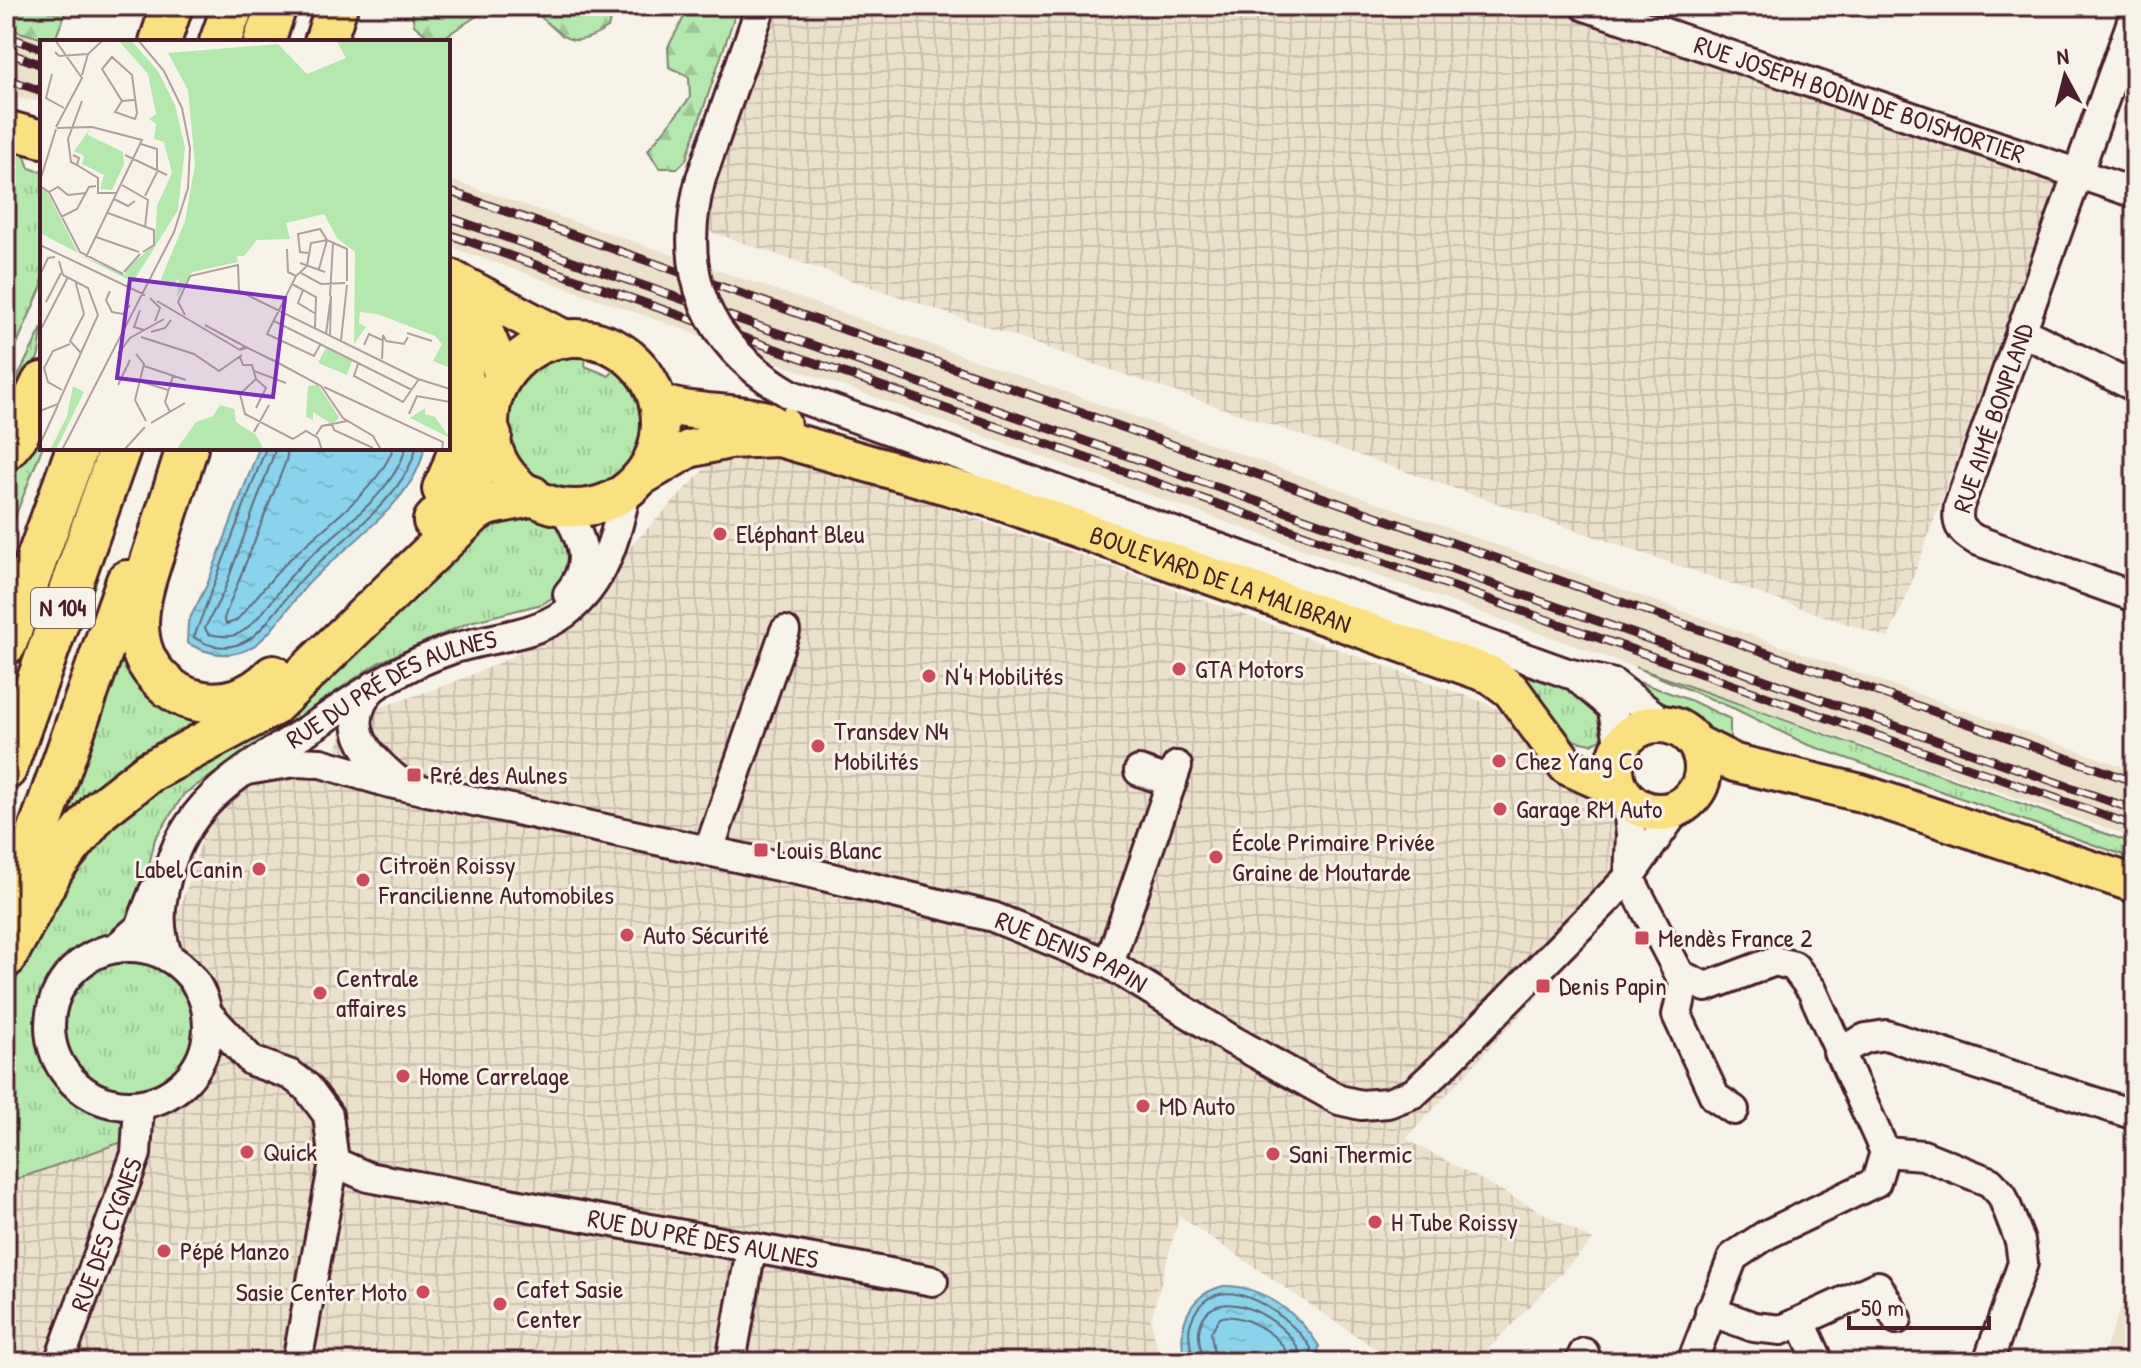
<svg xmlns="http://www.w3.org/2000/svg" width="2141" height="1368" font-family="'Patrick Hand',sans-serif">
  <defs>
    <pattern id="industrial-grid" width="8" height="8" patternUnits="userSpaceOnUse" patternTransform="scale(2)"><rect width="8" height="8" fill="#ebe0ca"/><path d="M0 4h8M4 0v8" fill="none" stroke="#cbc0ae"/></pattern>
    <pattern id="grass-tufts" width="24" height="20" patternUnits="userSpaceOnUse" patternTransform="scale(2)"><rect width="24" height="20" fill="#b3e9ac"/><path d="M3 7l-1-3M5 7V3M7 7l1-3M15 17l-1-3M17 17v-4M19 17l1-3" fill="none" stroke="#9bc794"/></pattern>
    <pattern id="forest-firs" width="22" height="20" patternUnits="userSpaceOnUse" patternTransform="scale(2)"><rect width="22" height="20" fill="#b3e9ac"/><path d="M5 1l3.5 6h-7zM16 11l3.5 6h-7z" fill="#9bc794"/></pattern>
    <pattern id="water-ripples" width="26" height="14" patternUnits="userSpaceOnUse" patternTransform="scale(2)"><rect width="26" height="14" fill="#8ad4eb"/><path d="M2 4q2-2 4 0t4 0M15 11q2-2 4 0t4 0" fill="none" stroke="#79b6ca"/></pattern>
  </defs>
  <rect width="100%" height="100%" fill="#f7f3e8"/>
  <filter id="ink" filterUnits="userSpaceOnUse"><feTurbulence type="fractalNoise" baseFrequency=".0125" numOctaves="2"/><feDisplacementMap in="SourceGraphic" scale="16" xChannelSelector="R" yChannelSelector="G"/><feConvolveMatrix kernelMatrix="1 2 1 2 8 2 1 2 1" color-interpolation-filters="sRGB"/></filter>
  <g filter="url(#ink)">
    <g fill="#ebe0ca">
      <polygon points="6,28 46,42 42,42 42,102 6,97"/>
      <polygon points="448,179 791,295 2135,771 2135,838 1635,667 448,246"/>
      <polygon points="2126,1293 2135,1296 2135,1362 2101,1362"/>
    </g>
    <g fill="url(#industrial-grid)">
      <polygon points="772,6 1634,6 2067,156 1903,605 1888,638 700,228 710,182"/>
      <polygon points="771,448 1069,551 1489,704 1514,720 1557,772 1611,815 1618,861 1611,916 1406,1139 1593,1240 1476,1362 1395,1362 1179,1216 1151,1319 1160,1362 6,1362 6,1183 119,1143 137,1148 150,1102 175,1091 187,1080 204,1052 208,1026 204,1002 188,973 177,917 211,812 240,786 284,773 331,780 343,720 452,683 510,658 569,620 613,565 715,458"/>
    </g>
    <g fill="url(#grass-tufts)" stroke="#7e846c" stroke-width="2">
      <polygon points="6,148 24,154 29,168 42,172 42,286 6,369"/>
      <polygon points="42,328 39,355 6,425 6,400"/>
      <path d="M586,356l-1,10 24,10 6,-7c99,86 -75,187 -106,72 -6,-24 2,-50 20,-67 16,-14 36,-19 57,-18z"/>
      <polygon points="42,411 42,448 6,540 6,468"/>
      <polygon points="524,509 558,524 576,560 555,596 542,604 470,622 378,663 184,794 155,839 137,917 121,933 86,945 71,955 53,975 41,1004 39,1036 57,1085 86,1108 119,1119 126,1126 128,1145 119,1143 6,1183 6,1008 18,976 92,842 464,530"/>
      <polygon points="123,644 214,717 60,828"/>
      <path d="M1483,655c41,14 125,26 121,82l-12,7 -17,-3z"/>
      <polygon points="1635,667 2135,844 2135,859 1806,744 1735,709"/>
      <polygon points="1622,676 1692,701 1730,719 1730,755 1690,720 1658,708"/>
      <circle cx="130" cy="1027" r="69"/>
    </g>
    <g fill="url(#forest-firs)" stroke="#7e846c" stroke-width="2">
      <polygon points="6,6 68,6 54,42 6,28"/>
      <polygon points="411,6 492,6 446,36 427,36 414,25"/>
      <path d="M526,6h87l-5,22c-46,29 -46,0 -82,-22z"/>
      <polygon points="690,6 738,6 686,160 678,168 659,168 648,150 690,98 689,77 669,67 668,47"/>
    </g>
    <g fill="url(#water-ripples)" stroke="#708c9e" stroke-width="2">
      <path d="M259,448h165c-7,52 -80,98 -115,135 -16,17 -38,53 -57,64 -22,13 -44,7 -65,-4l1,-21 19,-37z"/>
      <path d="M1223,1286c39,-1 76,28 96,60l-2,16h-132c-8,-34 1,-66 38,-76z"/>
    </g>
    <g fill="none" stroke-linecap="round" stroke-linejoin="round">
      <g stroke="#646778" stroke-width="2">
        <path d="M266,448l-72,189c15,11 35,13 52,4 19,-10 42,-48 58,-64 35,-37 100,-78 112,-129"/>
        <path d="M276,448l-52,143 -19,37 3,6c12,2 24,5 35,-3 21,-15 36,-42 53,-61 35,-37 95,-71 110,-122"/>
        <path d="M288,448l-2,13 -62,157 2,6 10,-3c18,-20 34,-42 53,-61 31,-31 90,-70 104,-112"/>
        <path d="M1193,1362c-1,-11 -6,-26 -3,-37 21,-67 99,-12 121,23v14"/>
        <path d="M1203,1362c-1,-10 -5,-21 -4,-31 9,-60 104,-5 102,31"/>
        <path d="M1215,1362l-4,-30 9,-14c21,-8 70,21 69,44"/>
      </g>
      <defs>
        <g id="minor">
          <path id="s1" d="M1585,6l550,187"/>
          <path d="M2135,13l-176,493c-3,18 1,25 17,34l159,57"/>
          <polyline points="701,178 761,6"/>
          <polyline points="2021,331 2135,387"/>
          <polyline points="792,395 1567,673 1614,684 1666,725"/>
          <path d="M564,508c18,30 30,56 4,86"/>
          <polyline points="1581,681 1612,707 1620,746"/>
          <path d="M374,686c-35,37 -9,68 23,94"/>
          <path id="s2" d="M247,770l48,-8 26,1 69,20 421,90 182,44 116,47 123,76 107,60 22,5 27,-2 26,-10 29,-27 186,-189 48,-68"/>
          <polyline points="1139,771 1172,782"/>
          <polyline points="1627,799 1631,835 1629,877 1680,975 1706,987 1775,961 1794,966 1812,990 1885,1152 1876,1182 1766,1235 1733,1257 1692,1362"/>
          <polyline points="709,850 785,631"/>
          <circle cx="129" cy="1026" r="79"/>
          <polyline points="116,948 140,927 154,891"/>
          <path id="s3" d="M168,957c-10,-27 -9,-49 -2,-77 19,-84 85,-113 151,-156 42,-28 84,-58 132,-74 37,-13 84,-13 116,-37 40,-31 50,-74 61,-121"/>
          <polyline points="1109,964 1177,766"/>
          <polyline points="1685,979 1677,1015 1715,1097 1734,1110"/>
          <polyline points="207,1013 252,1061 291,1075 307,1087 328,1115 334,1162 297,1362"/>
          <polyline points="1838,1052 1866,1038 1886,1035 2135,1115"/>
          <polyline points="1885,1152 1923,1155 1990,1182 2002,1195 2020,1241 2023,1263 1988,1362"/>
          <path id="s4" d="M334,1162l34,15 565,104"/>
          <polyline points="1710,1311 1754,1327 1781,1330 1878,1286 1897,1319"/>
          <polyline points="1801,1322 1819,1362"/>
          <path id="s5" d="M59,1362l77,-208 3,-49"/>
          <polyline points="731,1362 751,1249"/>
          <polyline points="1580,1362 1584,1353"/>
        </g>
        <g id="major">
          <polyline points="6,129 42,139"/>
          <polyline points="448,277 565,339"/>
          <polyline points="448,298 483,328 504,376"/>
          <circle cx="575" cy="423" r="85"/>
          <path d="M658,402c39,15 84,7 124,23"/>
          <path id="s6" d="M643,476l46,-27 40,-9 50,-2 217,62 495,175 20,15 56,76 53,24"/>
          <circle cx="1659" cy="768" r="44"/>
          <polyline points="1697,744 1735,763 1861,793 2135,884"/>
        </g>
        <g id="highway">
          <polyline points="160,42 172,6"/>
          <polyline points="220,42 233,6"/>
          <polyline points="264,42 276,6"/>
          <polyline points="325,42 337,6"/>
          <path d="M187,448c-9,30 -19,59 -28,89 -15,47 -40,104 3,144 9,9 20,16 32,19 29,8 58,-2 79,-24"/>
          <polyline points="6,449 17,436 42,383"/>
          <path d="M443,489c24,-45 30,-113 5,-159"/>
          <polyline points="434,521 470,481 491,436"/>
          <polyline points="6,644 77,448"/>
          <polyline points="6,769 120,448"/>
          <polyline points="15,898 127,581"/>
          <polyline points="6,957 54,867 100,810 149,772 272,706 474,512 486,505 531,496"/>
        </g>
      </defs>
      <use href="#minor" stroke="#4a1f2b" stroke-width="34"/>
      <use href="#major" stroke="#4a1f2b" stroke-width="42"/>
      <use href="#highway" stroke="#4a1f2b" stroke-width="46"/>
      <use href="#minor" stroke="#f7f3e8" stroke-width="28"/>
      <use href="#major" stroke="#fbe080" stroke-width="36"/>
      <use href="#highway" stroke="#fbe080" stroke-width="40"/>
      <defs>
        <g id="rail">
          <polyline points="6,36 42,49"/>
          <polyline points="6,52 42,65"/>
          <polyline points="6,79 42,91"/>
          <polyline points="448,191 2135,782"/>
          <polyline points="448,217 2135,810"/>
          <polyline points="448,234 2135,826"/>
        </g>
      </defs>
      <use href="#rail" stroke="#4a1f2b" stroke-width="9"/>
      <use href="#rail" stroke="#f7f3e8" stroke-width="6" stroke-dasharray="18" stroke-linecap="butt"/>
      <defs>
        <path id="minor-bridge" d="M701,178c-26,96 5,168 91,217"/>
      </defs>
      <use href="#minor-bridge" stroke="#4a1f2b" stroke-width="34" stroke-linecap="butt"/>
      <use href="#minor-bridge" stroke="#f7f3e8" stroke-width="28"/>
    </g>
  </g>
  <g fill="#d1495b" stroke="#f7f3e8" stroke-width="3">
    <circle cx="720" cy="534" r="8"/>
    <circle cx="1179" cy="669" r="8"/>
    <circle cx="929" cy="676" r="8"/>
    <circle cx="818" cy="746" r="8"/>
    <circle cx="1499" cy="761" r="8"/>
    <rect x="406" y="767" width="16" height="16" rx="4"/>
    <circle cx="1500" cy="809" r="8"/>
    <rect x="753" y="842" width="16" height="16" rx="4"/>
    <circle cx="1216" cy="857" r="8"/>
    <circle cx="259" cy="869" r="8"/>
    <circle cx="363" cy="880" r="8"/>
    <circle cx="627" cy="935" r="8"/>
    <rect x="1634" y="930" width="16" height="16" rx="4"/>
    <rect x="1535" y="978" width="16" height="16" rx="4"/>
    <circle cx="320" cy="993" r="8"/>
    <circle cx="403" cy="1076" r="8"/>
    <circle cx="1143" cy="1106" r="8"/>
    <circle cx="247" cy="1152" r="8"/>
    <circle cx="1273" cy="1154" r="8"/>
    <circle cx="1375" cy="1222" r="8"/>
    <circle cx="164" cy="1251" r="8"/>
    <circle cx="423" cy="1292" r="8"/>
    <circle cx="500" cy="1304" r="8"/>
  </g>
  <g text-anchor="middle" stroke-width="6" stroke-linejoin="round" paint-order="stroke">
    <rect fill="#f7f3e8" stroke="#7e5f64" stroke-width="2" x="31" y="588" width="64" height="40" rx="6"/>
    <g font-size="24" font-weight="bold" fill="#4a1f2b">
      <text x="63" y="616">N 104</text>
    </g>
    <g font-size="26" fill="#4a1f2b" stroke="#f7f3e8">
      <text dy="9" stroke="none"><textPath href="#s1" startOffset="290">RUE JOSEPH BODIN DE BOISMORTIER</textPath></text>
      <text transform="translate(1993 418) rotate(-71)" y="9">RUE AIMÉ BONPLAND</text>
      <text dy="9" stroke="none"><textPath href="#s6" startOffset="608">BOULEVARD DE LA MALIBRAN</textPath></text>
      <text dy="9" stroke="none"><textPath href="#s3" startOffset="386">RUE DU PRÉ DES AULNES</textPath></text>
      <text dy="9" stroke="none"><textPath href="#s2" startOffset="850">RUE DENIS PAPIN</textPath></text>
      <text dy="9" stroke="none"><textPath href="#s5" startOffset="136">RUE DES CYGNES</textPath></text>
      <text dy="9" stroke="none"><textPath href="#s4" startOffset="378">RUE DU PRÉ DES AULNES</textPath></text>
    </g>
    <g font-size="26" fill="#4a1f2b" stroke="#f7f3e8" text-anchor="start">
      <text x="736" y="543">Eléphant Bleu</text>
      <text x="1195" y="678">GTA Motors</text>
      <text x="945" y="685">N'4 Mobilités</text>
      <text x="834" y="740">Transdev N4<tspan x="834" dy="30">Mobilités</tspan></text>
      <text x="1515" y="770">Chez Yang Co</text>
      <text x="430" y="784">Pré des Aulnes</text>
      <text x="1516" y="818">Garage RM Auto</text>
      <text x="1232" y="851">École Primaire Privée<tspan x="1232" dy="30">Graine de Moutarde</tspan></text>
      <text x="777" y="859">Louis Blanc</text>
      <text x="379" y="874">Citroën Roissy<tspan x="379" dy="30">Francilienne Automobiles</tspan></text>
      <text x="243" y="878" text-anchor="end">Label Canin</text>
      <text x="643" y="944">Auto Sécurité</text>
      <text x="1658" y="947">Mendès France 2</text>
      <text x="336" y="987">Centrale<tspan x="336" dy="30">affaires</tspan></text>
      <text x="1559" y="995">Denis Papin</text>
      <text x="419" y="1085">Home Carrelage</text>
      <text x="1159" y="1115">MD Auto</text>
      <text x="263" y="1161">Quick</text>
      <text x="1289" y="1163">Sani Thermic</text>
      <text x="1391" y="1231">H Tube Roissy</text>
      <text x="180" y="1260">Pépé Manzo</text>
      <text x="516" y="1298">Cafet Sasie<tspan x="516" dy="30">Center</tspan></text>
      <text x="407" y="1301" text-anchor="end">Sasie Center Moto</text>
    </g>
  </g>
  <g transform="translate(40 40)">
    <rect width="410" height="410" fill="#f7f3e8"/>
    <path d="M49,90l-1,5 35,17 1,12 -12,26 -12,-1 4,-14 -22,-11 2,-8 -10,-5zM286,308l26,13 -5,14 -27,-11 -4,-7 3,4zM278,345l21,32 -3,4 -6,2 -17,-11v8l-7,-3 2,-31zM33,346l11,6 -28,58h-6l17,-34z" fill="#b3e9ac"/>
    <path d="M78,0h13l27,31 17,34 10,42 -7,63 -45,72 -56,-28 49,21 -1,-5 30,-26 2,-38 15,-33 -8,-31 -10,-3 2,-15 -7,-5 7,-5 -8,-40zM296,0h114l-2,327 -15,-6 9,-17 -7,-8 -58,-22 -17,-2 -1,11 7,4 -12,17 1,-92 -18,-14 -13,-24 -38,9 4,16 -33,1 -13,16h-7l1,6 -46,10 -15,25 2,-19 -7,9 -13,-3 26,-63 10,-56 -7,-75 -20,-37 110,-9 29,30 39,-16zM47,96l19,9 -7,-1 -2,7 8,3 3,-8 13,8 -3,8 -8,-1 -27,-14 16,15 15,1v8l9,-15 -8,27 -6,-2 3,7 -8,-4 4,-8 -24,-12 1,-8 -10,-5zM0,147l6,3 32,63 -38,-20zM180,365l14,4 2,13 20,13 8,15h-88l20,-28 17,-6zM385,368v6l10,3 15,21 -40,-20z" fill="#b3e9ac"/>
    <path fill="none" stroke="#b29e9c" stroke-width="2" d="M15,0l27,38 -26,49M15,12l4,4 29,-2M12,34l-6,24 18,10M42,35l6,-21 14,-13M82,61l-7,11 20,7 2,-6 -5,-38 -20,-18 -10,12 20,32 12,-1M17,88l35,-1 50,13 -56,117M101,104l16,5v21M33,115l6,3 -2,7 -6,-3 -3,-23 14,-38M85,115l42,20M37,125l21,13v15h19M0,141l16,-52M82,145l26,15 -3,27M0,146l9,6 31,60 43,22M9,152l9,-5 10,8 18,-2M105,156l13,-26M74,159l14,7 7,-5M68,173l46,17v15l-11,7M21,177l16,-8 12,-22 7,-1M56,197l43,15M0,205l105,50M247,209l1,23 8,4M268,213l-8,-1 -2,-18 22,-5 7,11M260,223l25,9M279,229l8,-29M84,232l16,-18M261,233l20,11 24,-1M0,235l8,-17 7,-1M35,240l9,34M252,244l24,13 -1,31M263,250l-5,13 18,11M70,251l-4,9 6,12 11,2 7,-9M290,256l3,-53M110,258l10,10 -5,13M117,261l83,49M6,262l15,-29M100,270l-6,17 10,3M145,275l-7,-13 12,-26 48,-11 1,26 179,88 32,10M234,281l138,69M165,285l39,21M0,291l28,-54M111,292l14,-4 6,-8M367,293l25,8M286,294l5,-38 -1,39M101,297l53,17 25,17 23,-16M301,300l6,-55M346,301l18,3 4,-7M280,305l-6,11 -47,-22 29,-58 11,-10 4,-23 16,-3 20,9v32M324,305l5,-11 13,6M206,308l-6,2 4,-4 30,15M41,313l-11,-12 14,-27M78,314l12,-16 34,-19M96,314l8,10 -9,36 11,21M200,317l3,8h9l4,14 -16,15 5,20 48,25M231,319l50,27 22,32 30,18 8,14M342,319l1,-24 3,6M318,324l-4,12 49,26 16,-23M104,326l42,14M214,331l32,12M99,341l29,9M78,345l12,-25M284,347l119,55 -1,8M22,350l-14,-8 -4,-14 9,-17 17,-7M216,368l10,-20 -10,-9M0,371l18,-7 40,-89 -10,-27 -25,-13 -4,-14M130,372l-5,-10 8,-26M369,374l8,-18 33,6M111,383l34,-20M292,384l2,6 39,18M214,392l15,-27M276,395l6,-9 25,-5M253,399l13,-8 12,7 4,12M0,404l18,-39M22,410l112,-218 14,-44 2,-40 -8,-40 -18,-37 -26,-31M84,410l21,-23"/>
    <path fill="#7b2cbf" fill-opacity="0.15" stroke="#7b2cbf" stroke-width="4" d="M90,239l155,19 -12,99 -156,-19z"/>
    <rect width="410" height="410" fill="none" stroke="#4a1f2b" stroke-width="4"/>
  </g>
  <rect width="2141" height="1368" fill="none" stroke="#f7f3e8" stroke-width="32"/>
  <rect x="16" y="16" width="2109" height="1336" fill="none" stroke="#4a1f2b" stroke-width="3" filter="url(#ink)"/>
  <g transform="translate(2065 76) rotate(353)" stroke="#f7f3e8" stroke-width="6" paint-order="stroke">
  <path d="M0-6L14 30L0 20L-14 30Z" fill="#4a1f2b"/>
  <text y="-12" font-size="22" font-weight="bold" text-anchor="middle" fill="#4a1f2b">N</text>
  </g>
  <path d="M1849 1316v12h140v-12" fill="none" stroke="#4a1f2b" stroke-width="4"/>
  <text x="1861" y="1316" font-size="24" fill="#4a1f2b" stroke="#f7f3e8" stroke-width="6" paint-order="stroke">50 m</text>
</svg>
